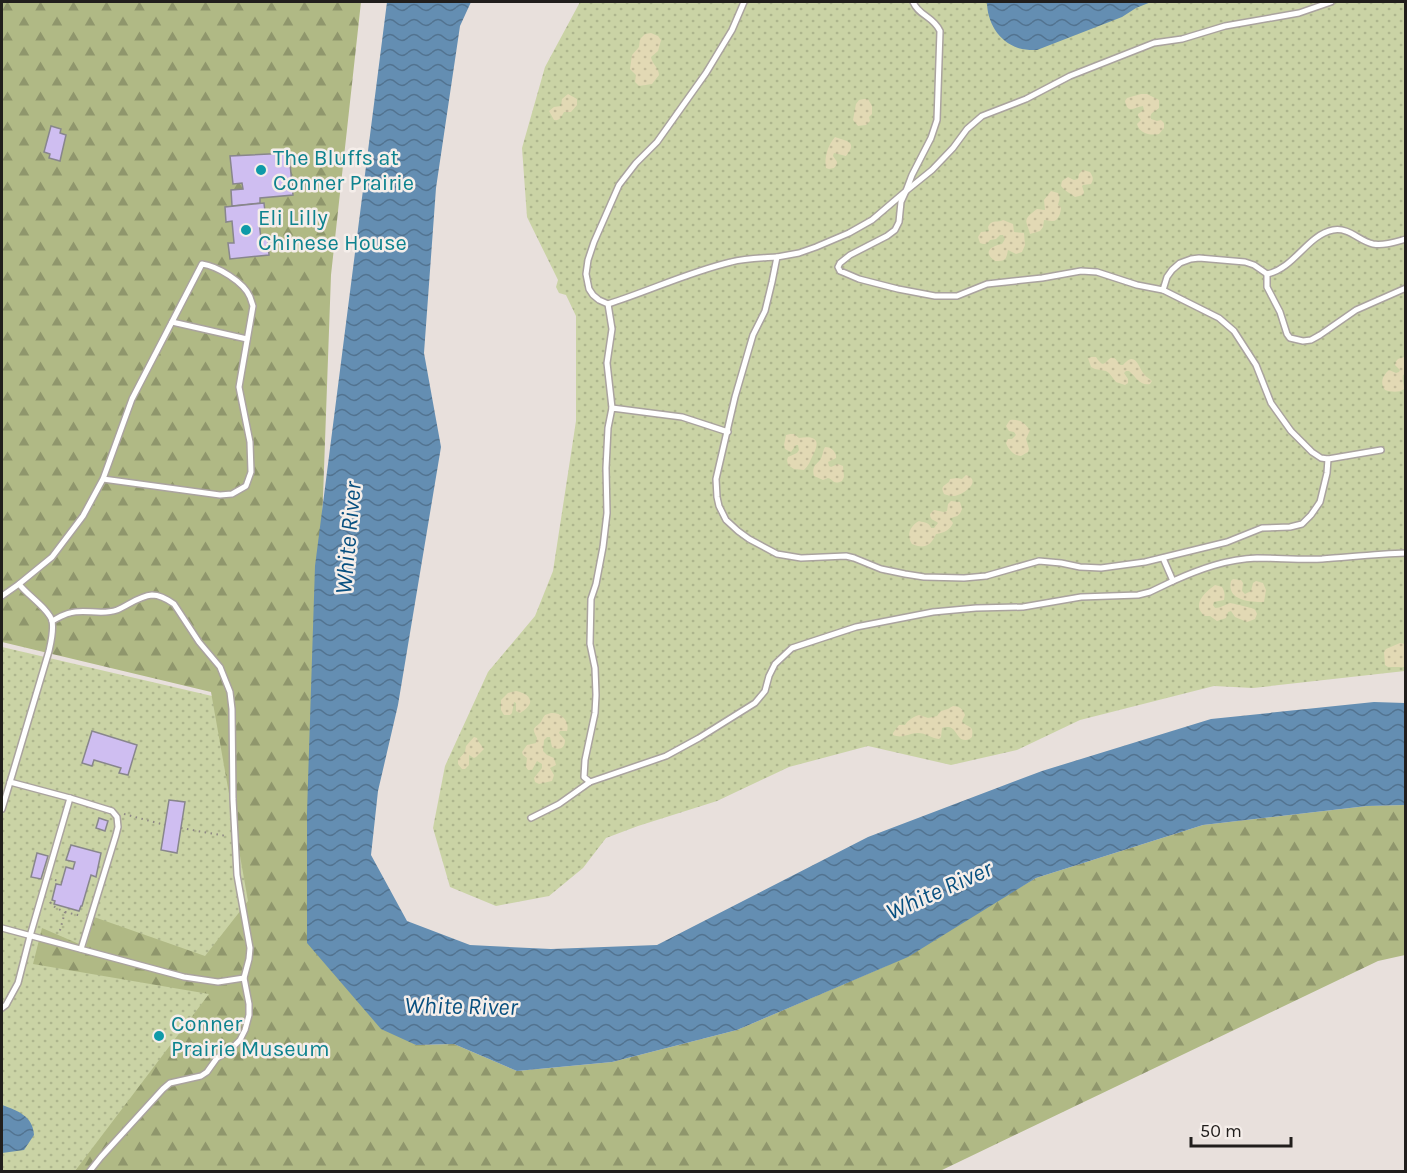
<svg xmlns="http://www.w3.org/2000/svg" width="1407" height="1173" font-family="Karla,sans-serif">
  <defs>
    <pattern id="grass-dots" width="8" height="8" patternUnits="userSpaceOnUse" patternTransform="scale(1.5)"><rect width="8" height="8" fill="#cad3a5"/><path d="M2 2h.1M6 6h.1" fill="none" stroke="#adb58d" stroke-width="1.8" stroke-linecap="round"/></pattern>
    <pattern id="forest-firs" width="22" height="20" patternUnits="userSpaceOnUse" patternTransform="scale(1.5)"><rect width="22" height="20" fill="#b0b985"/><path d="M5 1l3.5 6h-7zM16 11l3.5 6h-7z" fill="#8f966c"/></pattern>
    <pattern id="sand-dots" width="8" height="8" patternUnits="userSpaceOnUse" patternTransform="scale(1.5)"><rect width="8" height="8" fill="#e2d9b4"/><path d="M2 2h.1M6 6h.1" fill="none" stroke="#c2ba9a" stroke-width="1.8" stroke-linecap="round"/></pattern>
    <pattern id="water-waves" width="16" height="10" patternUnits="userSpaceOnUse" patternTransform="scale(1.5)"><rect width="16" height="10" fill="#648eb2"/><path d="M0 5q4-4 8 0t8 0" fill="none" stroke="#527390"/></pattern>
  </defs>
  <rect width="100%" height="100%" fill="#e8e0dc"/>
  <g fill="url(#grass-dots)">
    <polygon points="580,2 1405,2 1405,671 1253,688 1214,686 1080,720 1017,750 951,765 868,746 789,767 717,801 638,826 606,838 583,868 549,896 496,906 450,887 433,828 445,766 488,672 535,616 553,571 576,421 576,316 566,295 559,293 556,287 558,280 527,217 522,148 545,67"/>
    <polygon points="2,647 259,707 353,1171 2,1172"/>
  </g>
  <polygon fill="url(#forest-firs)" points="2,2 361,2 331,275 307,942 416,1045 454,1044 517,1071 612,1062 737,1030 886,966 1036,878 1203,825 1367,806 1405,805 1405,955 1378,961 940,1171 75,1171 209,994 33,964 42,928 86,947 94,917 205,956 248,901 211,692 2,642"/>
  <g fill="url(#sand-dots)">
    <path d="M651,33l7,3 3,4 -3,11 -7,6c1,7 8,11 8,18l-7,9 -13,2 -4,-4 1,-7 -6,-6 2,-14 7,-8 1,-8 5,-5z"/>
    <path d="M568,94l9,5v6l-6,7h-7c-3,5 -4,9 -10,8l-5,-9 5,-4 7,-1 1,-7z"/>
    <path d="M1141,94h6l12,6v8c-4,4 -10,4 -8,11l6,2 4,-1 3,3v5l-5,6c-9,2 -20,-1 -22,-10l4,-4 -3,-4v-2l6,-4 -1,-4c-9,1 -15,9 -18,-5l2,-3z"/>
    <polygon points="864,99 868,99 872,106 872,114 869,117 870,121 866,125 858,126 853,120 856,104 859,100"/>
    <path d="M835,137c10,4 24,4 11,19l-12,-3 -1,3c3,5 7,6 1,12l-5,1 -3,-1c-2,-11 2,-23 9,-31z"/>
    <path d="M1083,170l7,2c3,5 4,7 1,12l-8,1 -1,1 2,6 -1,3 -8,2c-4,-3 -11,-7 -14,-11l1,-5 6,-4 6,3 4,-1 1,-5z"/>
    <path d="M1051,191l7,2c3,6 1,7 0,12l3,2c0,6 -3,15 -9,14 -3,0 -5,-1 -8,-1l-1,7 -3,4 -10,3c-3,-14 -9,-13 7,-25l8,1 -1,-10z"/>
    <path d="M1003,220l10,4 1,8 10,1 1,12 -3,7 -6,2 -8,-4c-2,10 -2,11 -13,11 -13,-9 -4,-15 7,-17l3,-5 -2,-4h-3l-4,4 -6,1c-3,4 -5,5 -10,3l-2,-6 3,-5 8,-1 -1,-4c3,-7 8,-5 13,-6z"/>
    <path d="M1091,357h5c10,16 10,-2 18,1 1,0 6,6 6,7h3c13,-15 15,2 21,9 2,3 5,4 8,7l-2,3c-10,2 -14,-7 -21,-13h-3l-2,2 4,6v4l-3,2 -9,-3 -7,-9 -3,-2 -11,-2 -4,-2 -3,-9z"/>
    <path d="M1405,357v17l-2,1c-1,5 1,9 1,14 -5,4 -13,3 -19,1 -5,-7 -3,-14 4,-20l7,3 3,-1 1,-2 -5,-5c1,-7 5,-7 10,-8z"/>
    <path d="M1010,420c11,-1 14,3 20,10l-4,9 3,10 -1,3 -7,4c-7,0 -13,-7 -15,-13l2,-4h4l4,-4 -2,-3 -5,-1 -3,-5z"/>
    <path d="M790,434h4l5,4c18,-3 22,3 13,19 -2,5 -4,9 -8,13l-10,-1 -6,-4 -1,-5 1,-3 9,-4 2,-3 -1,-5h-2l-5,7 -6,-3 -1,-4 2,-10z"/>
    <path d="M825,447c6,0 9,3 11,8v3l-8,4 1,4 2,1 7,-3 5,2 1,11 -2,4c-9,4 -8,-1 -14,-3l-5,2 -9,-4c-3,-13 5,-11 8,-20 1,-3 1,-6 3,-9z"/>
    <path d="M966,475c17,6 -3,20 -12,21 -4,0 -7,-1 -10,-2 -4,-8 0,-8 5,-12l1,-3 7,-1 5,1z"/>
    <path d="M951,501l9,1 2,7c-3,9 -6,6 -12,10l3,4c-3,7 -9,10 -17,11 -4,10 -11,16 -24,10 -6,-9 -2,-18 7,-23 6,2 10,1 12,7h3l4,-5c-4,-4 -8,-2 -8,-9l4,-4 10,2 3,-1 1,-7z"/>
    <path d="M1233,579l8,1 2,3 -1,8 3,3 6,-3 2,-8 3,-2 7,2 3,7 -2,12c-13,0 -38,-1 -33,-21z"/>
    <path d="M1215,585l7,2c3,5 3,8 2,13l-10,2 -1,3 2,3c6,0 9,-3 15,-5 1,0 23,5 24,6 2,1 2,3 3,5l-2,5 -8,3 -12,-5 -4,-6 -3,1 -2,6 -9,3 -7,-5c-6,0 -5,1 -9,-4 -7,-11 6,-21 14,-27z"/>
    <polygon points="1400,643 1405,644 1405,667 1388,667 1385,665 1384,652 1386,649"/>
    <path d="M516,691c16,3 20,13 4,22l-4,-2v-8l-2,-1 -2,11 -2,2h-6l-3,-5v-10l7,-7z"/>
    <path d="M953,706c6,0 10,3 12,9l-3,6 1,2c7,5 11,3 9,14 -3,3 -6,4 -11,2 -7,-6 -6,-15 -19,-11l-1,9 -2,2c-8,-1 -13,-6 -21,-6 -9,0 -15,6 -25,2v-2l6,-8h6c3,-5 8,-8 14,-10l9,3 9,-2 4,-5 7,-2z"/>
    <path d="M551,713c10,-1 19,8 16,18h-7l-1,2 6,7c0,8 -5,11 -13,7l-2,-10h-3l-3,3 -1,11 4,4 7,3 2,7 -6,3 4,7 -2,6 -13,3 -4,-2 -1,-4 8,-10v-4l-5,-3 -5,9h-4l-2,-3 1,-9 -4,-3 -1,-3 5,-7 9,-2 1,-5c-6,-11 -3,-9 4,-16 1,-2 2,-5 4,-7z"/>
    <polygon points="474,737 477,738 478,741 484,749 476,757 474,758 469,755 469,765 465,769 462,769 458,764 458,760 465,752 466,746"/>
  </g>
  <g fill="url(#water-waves)">
    <polygon points="387,2 471,2 460,26 436,188 424,353 441,447 398,705 378,791 371,855 407,921 470,945 551,949 657,945 868,837 1042,771 1211,719 1374,702 1405,703 1405,805 1367,806 1203,825 1036,878 908,957 737,1030 612,1062 517,1071 454,1044 416,1045 381,1029 307,943 307,812 315,566"/>
    <path d="M987,2h164l-15,6 -14,9 -85,33c-5,0 -10,0 -15,-1 -22,-5 -35,-26 -35,-47z"/>
    <path d="M2,1105c16,6 31,11 32,30l-10,15 -22,3z"/>
  </g>
  <g fill="#cfbef1" stroke="#88868c" stroke-width="1.5">
    <polygon points="51,126 61,129 60,133 66,135 60,161 49,158 50,154 44,152"/>
    <polygon points="289,153 293,195 260,198 260,203 232,206 231,190 243,189 242,183 233,184 230,156"/>
    <polygon points="264,203 266,221 259,221 261,239 268,239 269,255 230,259 228,243 234,243 232,221 226,222 225,207"/>
    <polygon points="92,731 137,745 128,775 119,773 121,768 94,760 92,766 82,763"/>
    <polygon points="169,800 185,802 177,853 161,850"/>
    <polygon points="99,818 108,821 105,831 96,828"/>
    <polygon points="71,845 101,853 96,877 91,875 82,906 81,906 79,911 54,904 55,901 52,900 56,884 61,885 66,867 73,869 75,862 66,860"/>
    <polygon points="37,853 48,856 41,879 31,877"/>
  </g>
  <g fill="none" stroke-linecap="round" stroke-linejoin="round">
    <defs>
      <g id="lane">
        <path d="M913,2c6,14 20,14 27,29l-3,89 -6,18 -19,37 -6,16 -34,29 -23,13 -33,14 -17,6 -22,4 -5,25 -7,29 -12,24 -18,62 -19,82 1,18 2,9 7,14 12,11 11,8 28,15 24,4 45,-2 8,2 27,11 24,5 19,3 40,1 22,-2 53,-15 22,2 19,4 21,1 44,-6 82,-20 35,-14 28,-1 12,-3 9,-9 9,-13 7,-29 1,-14"/>
        <polyline points="1267,274 1254,265 1245,262 1199,258 1191,259 1180,263 1172,270 1167,277 1163,290 1137,285 1097,272 1081,271 1042,278 987,284 957,296 935,296 898,289 859,279 845,273 840,271 838,267 840,263 850,255 887,236 895,230 899,222 901,202 906,191 932,170 953,148 967,129 982,116 1026,99 1070,76 1154,43 1182,39 1225,26 1299,13 1331,2"/>
        <polyline points="1267,274 1267,287 1280,312 1287,334 1290,338 1303,341 1311,340 1320,335 1356,310 1406,288"/>
        <path d="M1267,274c27,-5 40,-39 66,-44 16,-3 26,11 40,14 11,2 22,-2 33,-5"/>
        <polyline points="1163,290 1219,318 1234,331 1256,365 1271,403 1291,431 1312,452 1321,458 1328,459 1381,450"/>
        <path d="M608,304c41,-13 81,-32 123,-42 15,-4 31,-4 46,-5"/>
        <polyline points="172,322 247,339"/>
        <polyline points="612,408 607,363 612,329 608,304 599,300 593,295 589,289 586,274 588,260 594,242 619,185 636,163 657,142 706,73 732,30 744,2"/>
        <path d="M1163,558l10,23c27,-12 54,-22 84,-23 22,0 44,2 65,1 28,-2 55,-5 84,-6"/>
        <path d="M2,596l17,-12 33,-27 31,-41 20,-37 29,-80 70,-135c15,2 42,18 48,33 1,3 2,6 3,9l-14,81 11,55 1,30 -5,14 -14,8 -12,1 -117,-16"/>
        <path d="M52,621c6,-3 12,-7 18,-8 15,-5 30,3 47,-3 12,-5 22,-14 35,-15 8,0 15,4 22,9l25,38 21,25 10,25 2,17 1,90 4,76 13,73 -1,11 -5,19 5,26v11l-4,15 -5,10 -11,11 -12,7 -10,14 -6,4 -31,7 -7,6 -62,68 -12,15"/>
        <polyline points="10,782 70,798 112,811 117,817 118,827 116,835 81,949"/>
        <polyline points="590,782 584,777 585,760 595,713 596,695 595,668 590,644 591,599 596,584 603,547 607,513 606,468 608,428 612,408 682,417 728,432"/>
        <path d="M2,809l47,-158c2,-9 5,-21 3,-30 -3,-12 -25,-26 -33,-37"/>
        <polyline points="531,818 559,804 590,782 666,756 699,738 755,703 765,691 769,676 775,664 792,648 856,627 933,612 976,608 1023,607 1081,597 1138,595 1150,592 1173,581"/>
        <polyline points="2,928 184,977 218,982 244,978"/>
        <polyline points="2,1008 6,1005 18,983 30,936 70,798"/>
      </g>
    </defs>
    <use href="#lane" stroke="#aaa39f" stroke-width="8"/>
    <g stroke="#8d8784" stroke-width="2" stroke-dasharray="1.5 4.5" stroke-linecap="butt">
      <polyline points="124,814 165,825"/>
      <polyline points="181,828 226,836"/>
      <polyline points="55,880 62,882"/>
      <path d="M50,902c4,6 9,7 15,10l-6,22"/>
      <polyline points="65,912 82,916"/>
    </g>
    <use href="#lane" stroke="#fff" stroke-width="5"/>
  </g>
  <g fill="#0f9aa8" stroke="#f5eeea" stroke-width="2">
    <circle cx="261" cy="170" r="6"/>
    <circle cx="246" cy="230" r="6"/>
    <circle cx="159" cy="1036" r="6"/>
  </g>
  <g text-anchor="middle" stroke-width="5" stroke-linejoin="round" paint-order="stroke">
    <g font-size="22" fill="#0d838f" stroke="#f5eeea" text-anchor="start">
      <text x="273" y="165">The Bluffs at<tspan x="273" dy="25">Conner Prairie</tspan></text>
      <text x="258" y="225">Eli Lilly<tspan x="258" dy="25">Chinese House</tspan></text>
      <text x="171" y="1031">Conner<tspan x="171" dy="25">Prairie Museum</tspan></text>
    </g>
    <g font-size="24" font-style="italic" fill="#074f7f" stroke="#f5eeea">
      <text transform="translate(348 538) rotate(-85)" y="8">White River</text>
      <text transform="translate(939 890) rotate(-24)" y="8">White River</text>
      <text transform="translate(461 1006) rotate(1)" y="8">White River</text>
    </g>
  </g>
  <rect width="1407" height="1173" fill="none" stroke="#211e1c" stroke-width="6"/>
  <path d="M1191 1137v9h100v-9" fill="none" stroke="#211e1c" stroke-width="3"/>
  <text x="1200" y="1137" font-size="18" fill="#211e1c" stroke="#f5eeea" stroke-width="4.5" paint-order="stroke">50 m</text>
</svg>
